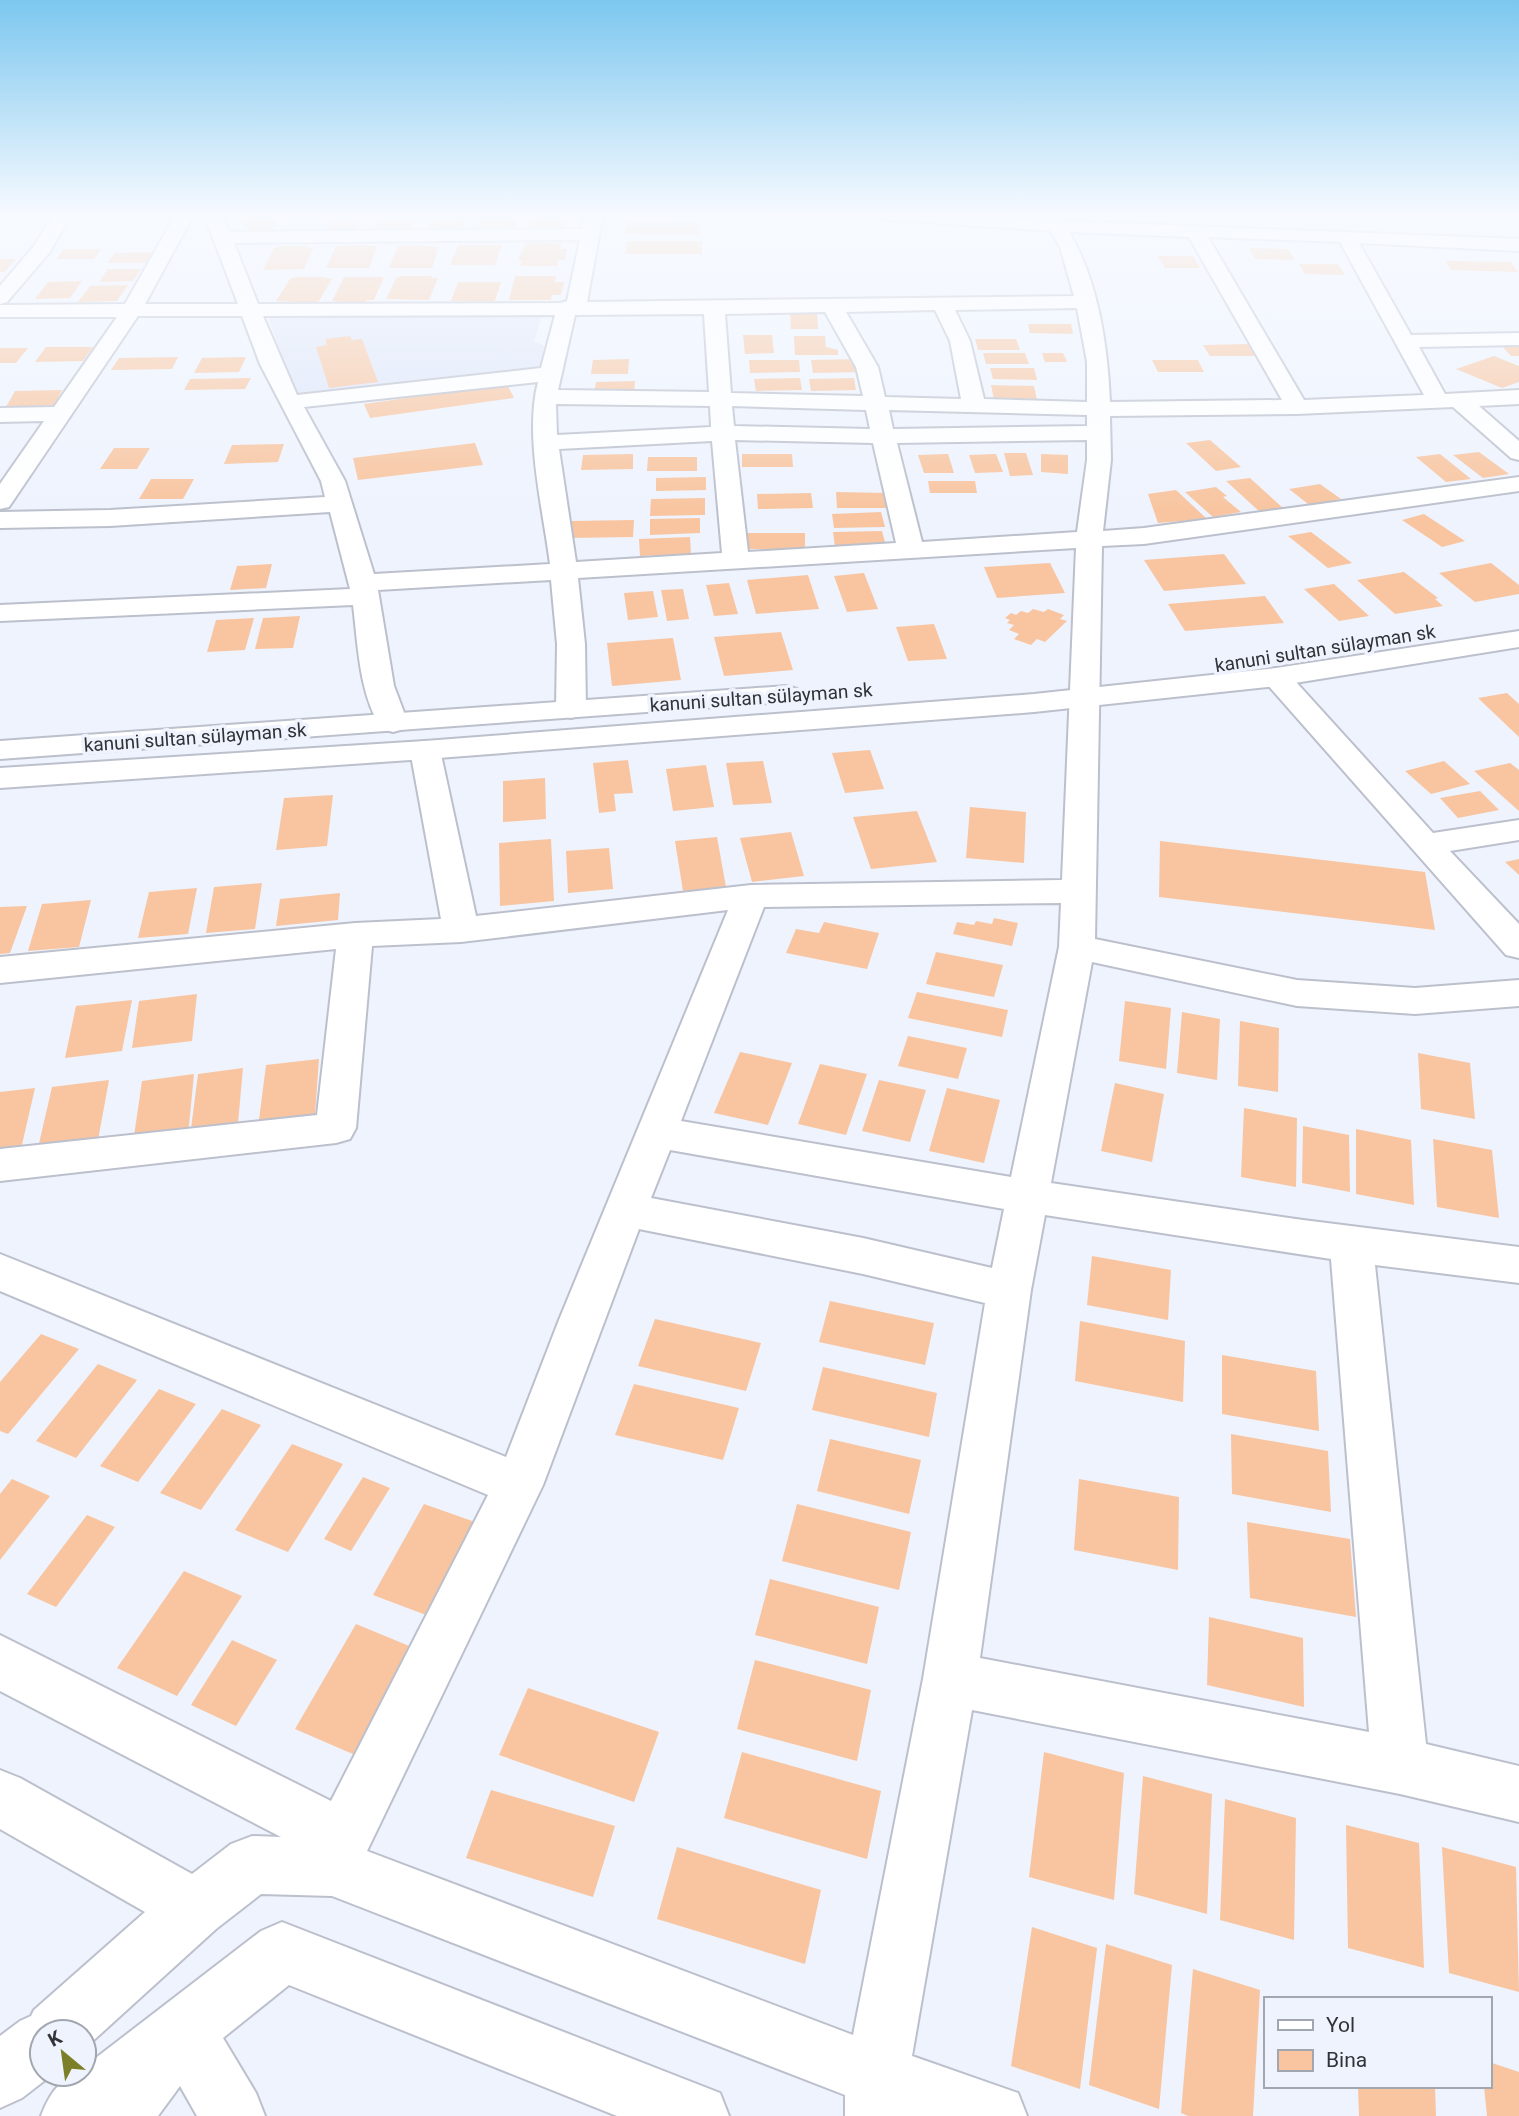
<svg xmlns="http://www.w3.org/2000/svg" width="1519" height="2116" font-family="Roboto,sans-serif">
  <rect width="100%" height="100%" fill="#eef3fe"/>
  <polygon fill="#dee6f9" points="543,311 534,342 544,345 542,369 296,397 269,319 287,312"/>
  <g fill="#f8c5a0">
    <polygon points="242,218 279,218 269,234 251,234 240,220"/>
    <polygon points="517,218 515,231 477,231 481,219"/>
    <polygon points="568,218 565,231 527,232 530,219"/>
    <polygon points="466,219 462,232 427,233 432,220"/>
    <polygon points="361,220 355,233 325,233 331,221"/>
    <polygon points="378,220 415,220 410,233 372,233"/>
    <polygon points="628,222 701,223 700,235 625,234"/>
    <polygon points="627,241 702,241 702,254 625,254"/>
    <polygon points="526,243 562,243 560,249 567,249 565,260 558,260 557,266 520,266 522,260 518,260"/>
    <polygon points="354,245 377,246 369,268 326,268 336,246"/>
    <polygon points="416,245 439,247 432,268 389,268 398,246"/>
    <polygon points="458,245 502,245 495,265 450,265"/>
    <polygon points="280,246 308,246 307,248 314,247 304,269 263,270 274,248"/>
    <polygon points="1249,248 1288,249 1295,260 1255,259"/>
    <polygon points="64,249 101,249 94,259 56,259"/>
    <polygon points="155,252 148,263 107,263 115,253"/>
    <polygon points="1158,256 1193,256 1200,268 1165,268"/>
    <polygon points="0,259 16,259 5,272 0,272"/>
    <polygon points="1445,261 1511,262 1518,272 1451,270"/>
    <polygon points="1299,264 1338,264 1345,275 1305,274"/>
    <polygon points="108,269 141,269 133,281 99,282"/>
    <polygon points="401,276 432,276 431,278 438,278 429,300 386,299 396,278"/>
    <polygon points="515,276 556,276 555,282 564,282 561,295 552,295 551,300 509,300"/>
    <polygon points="294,277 324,277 332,279 319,301 311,303 276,301 290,279"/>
    <polygon points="344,277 384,277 374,300 367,300 365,303 336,303 337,301 332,301"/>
    <polygon points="82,281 70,298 35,299 48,282"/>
    <polygon points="458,282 501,282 495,301 451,301"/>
    <polygon points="128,285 117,301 78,302 90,286"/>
    <polygon points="790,310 817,310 818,329 791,329"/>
    <polygon points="1028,324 1071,324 1073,334 1030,333"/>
    <polygon points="743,335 772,335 774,353 745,354"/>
    <polygon points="350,336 352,340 362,339 378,382 329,388 316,347 327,345 325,339"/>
    <polygon points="794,336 825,336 826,347 838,350 838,355 795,355"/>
    <polygon points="975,339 1016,339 1020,350 978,350"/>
    <polygon points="1250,344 1257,356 1210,356 1203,345"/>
    <polygon points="46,347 93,347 83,361 35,362"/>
    <polygon points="1503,347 1519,347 1519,356 1511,356"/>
    <polygon points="0,348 28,348 16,363 0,363"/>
    <polygon points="983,353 1025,353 1029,364 986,364"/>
    <polygon points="1042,353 1063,353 1067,362 1045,362"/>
    <polygon points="1494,356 1519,366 1519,382 1502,388 1456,369"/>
    <polygon points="178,357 172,369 111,370 119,358"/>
    <polygon points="246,357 239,372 194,373 202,358"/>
    <polygon points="629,359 628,374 591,374 593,360"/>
    <polygon points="859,359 862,372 813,373 811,360"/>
    <polygon points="749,360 799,360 800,372 750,373"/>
    <polygon points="1152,360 1198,360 1204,372 1158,372"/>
    <polygon points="990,368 1034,368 1037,380 993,379"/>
    <polygon points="251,378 245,389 184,390 190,379"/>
    <polygon points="800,378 802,390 756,391 754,379"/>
    <polygon points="854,378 856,390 811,391 809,379"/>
    <polygon points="635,381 634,394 594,394 596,382"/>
    <polygon points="507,384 514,398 370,418 364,404"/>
    <polygon points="991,385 1034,386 1037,400 994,400"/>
    <polygon points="62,390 54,405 6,407 15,391"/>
    <polygon points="1210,440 1241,467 1216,471 1186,443"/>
    <polygon points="475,443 483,465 358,480 353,458"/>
    <polygon points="284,444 278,462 224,464 232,445"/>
    <polygon points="114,448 150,448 137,469 100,469"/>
    <polygon points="1479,452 1509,474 1483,478 1453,455"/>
    <polygon points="1004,453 1026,453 1033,475 1010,476"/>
    <polygon points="633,454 633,469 581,470 583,455"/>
    <polygon points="742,454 792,454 793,467 742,467"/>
    <polygon points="948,454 954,473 924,473 918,455"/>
    <polygon points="996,454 1003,472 975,473 969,455"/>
    <polygon points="1041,454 1068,455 1068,474 1041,472"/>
    <polygon points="1440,454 1471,479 1446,482 1416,457"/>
    <polygon points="648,457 697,457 697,471 647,471"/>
    <polygon points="706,477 706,490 656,491 656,478"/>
    <polygon points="1250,478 1284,509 1260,512 1226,481"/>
    <polygon points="151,479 194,479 183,499 139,499"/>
    <polygon points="928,481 975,481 977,493 930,493"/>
    <polygon points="1320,484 1341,499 1336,500 1343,506 1317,511 1289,489"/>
    <polygon points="1216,487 1227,496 1223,497 1241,512 1213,517 1185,492"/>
    <polygon points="1176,490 1207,519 1158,523 1148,494"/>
    <polygon points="836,492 888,493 890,508 837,508"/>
    <polygon points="811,493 813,508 758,509 757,494"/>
    <polygon points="705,498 705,515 650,516 651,499"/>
    <polygon points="881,512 885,527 834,528 832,514"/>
    <polygon points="1424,514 1465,541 1442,547 1402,520"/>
    <polygon points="700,518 700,533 650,535 650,519"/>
    <polygon points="634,520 633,537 569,538 571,521"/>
    <polygon points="882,531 886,546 835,547 833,532"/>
    <polygon points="1311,532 1352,563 1328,568 1288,536"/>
    <rect x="748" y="533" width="57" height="16"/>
    <polygon points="690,537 691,554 640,556 639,539"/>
    <polygon points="1224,554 1246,584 1164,591 1144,560"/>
    <polygon points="1050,563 1065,593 997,598 984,567"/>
    <polygon points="1491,563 1519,585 1519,594 1475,602 1439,573"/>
    <polygon points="272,564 266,588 230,590 237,566"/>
    <polygon points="1404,572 1438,598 1435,599 1443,606 1395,614 1357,580"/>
    <polygon points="864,573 878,609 847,612 834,576"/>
    <polygon points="808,575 819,609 756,614 747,580"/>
    <polygon points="729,583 738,614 714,616 706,585"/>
    <polygon points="1334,584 1369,616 1339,621 1304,589"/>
    <polygon points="683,589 689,619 667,621 661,590"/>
    <polygon points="653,591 658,617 628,620 624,593"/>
    <polygon points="1265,596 1284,623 1185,631 1168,604"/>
    <polygon points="1033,609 1044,612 1048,609 1064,615 1060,619 1067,621 1045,642 1037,639 1031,645 1014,639 1019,634 1009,630 1014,625 1007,623 1010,620 1005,618 1011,613 1016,615 1021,611 1028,613"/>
    <polygon points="300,616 293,648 255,649 263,618"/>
    <polygon points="254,618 245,650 207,652 216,620"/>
    <polygon points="934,624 947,659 908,661 896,627"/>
    <polygon points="781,632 793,670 724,676 714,637"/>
    <polygon points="673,638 681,680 612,686 607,643"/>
    <polygon points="1507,693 1519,704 1519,737 1478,698"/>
    <polygon points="870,750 884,789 845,793 832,753"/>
    <polygon points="628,760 633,793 614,794 616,811 599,813 593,763"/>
    <polygon points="763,761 772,803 733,805 726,763"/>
    <polygon points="1444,761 1470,784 1431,794 1405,771"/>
    <polygon points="1510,763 1519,770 1519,811 1474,771"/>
    <polygon points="706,765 714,807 673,811 666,769"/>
    <polygon points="545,778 546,819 503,822 503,781"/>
    <polygon points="1480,791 1499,810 1458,818 1440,798"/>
    <polygon points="333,795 327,846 276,850 284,798"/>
    <polygon points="970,807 1026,812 1024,863 966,858"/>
    <polygon points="917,811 937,862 871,869 853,817"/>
    <polygon points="791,832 804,876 752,882 740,838"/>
    <polygon points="717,837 726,887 683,891 675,841"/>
    <polygon points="551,839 554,901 500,906 499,843"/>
    <polygon points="1160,841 1425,872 1435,930 1159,897"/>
    <polygon points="609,848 613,889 568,893 566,851"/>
    <polygon points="1519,859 1519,875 1505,862"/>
    <polygon points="262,883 255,929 206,933 214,887"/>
    <polygon points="197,888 188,934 138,938 149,892"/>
    <polygon points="340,893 338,920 276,926 280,899"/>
    <polygon points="91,900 79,947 28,951 42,904"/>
    <polygon points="27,906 10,953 0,954 0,907"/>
    <polygon points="994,918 1018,923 1012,946 953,934 957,922 974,925 976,921 992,924"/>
    <polygon points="824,922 879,933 867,969 786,953 796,929 819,933"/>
    <polygon points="936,952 1003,965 994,997 926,984"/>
    <polygon points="917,992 1008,1010 1002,1037 908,1018"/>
    <polygon points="197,994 192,1041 132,1048 139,1001"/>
    <polygon points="132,1000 122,1051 65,1058 76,1006"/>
    <polygon points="1125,1001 1171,1008 1166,1069 1119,1061"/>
    <polygon points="1182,1012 1220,1019 1217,1080 1177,1073"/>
    <polygon points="1240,1021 1279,1028 1278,1092 1238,1086"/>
    <polygon points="908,1036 967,1048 958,1079 898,1066"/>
    <polygon points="740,1052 792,1063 768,1125 714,1113"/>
    <polygon points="1418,1053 1470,1063 1475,1119 1421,1109"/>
    <polygon points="319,1059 315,1114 259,1120 266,1065"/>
    <polygon points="820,1064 867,1074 846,1135 798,1124"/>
    <polygon points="243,1068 238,1123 191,1129 198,1074"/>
    <polygon points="194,1074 188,1136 133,1143 142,1081"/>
    <polygon points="109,1080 98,1140 38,1148 52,1087"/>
    <polygon points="879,1080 926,1090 910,1142 862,1131"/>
    <polygon points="1115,1083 1164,1094 1152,1162 1101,1151"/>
    <polygon points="35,1088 21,1149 0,1151 0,1092"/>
    <polygon points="947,1088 1000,1100 984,1163 929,1151"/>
    <polygon points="1244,1108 1297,1118 1296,1187 1241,1177"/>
    <polygon points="1303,1126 1349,1135 1350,1192 1302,1183"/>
    <polygon points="1356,1129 1411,1140 1414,1205 1356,1194"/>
    <polygon points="1433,1139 1492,1150 1499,1218 1437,1207"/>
    <polygon points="1092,1256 1171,1270 1168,1320 1087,1305"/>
    <polygon points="830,1301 934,1323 925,1365 819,1342"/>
    <polygon points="655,1319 761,1343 746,1391 638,1366"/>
    <polygon points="1080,1321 1185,1341 1183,1402 1075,1381"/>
    <polygon points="41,1334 79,1349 8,1434 0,1431 0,1382"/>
    <polygon points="1222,1355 1316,1371 1319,1431 1222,1414"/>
    <polygon points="98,1364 137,1380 76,1458 36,1441"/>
    <polygon points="823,1367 937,1393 929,1437 812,1410"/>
    <polygon points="634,1384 739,1408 723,1460 615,1435"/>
    <polygon points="159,1389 196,1404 138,1482 100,1466"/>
    <polygon points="222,1409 261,1425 201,1510 160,1493"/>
    <polygon points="1231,1434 1328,1451 1331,1512 1232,1494"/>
    <polygon points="830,1439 921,1460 909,1514 817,1491"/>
    <polygon points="292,1444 343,1464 288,1552 235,1530"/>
    <polygon points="363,1477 390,1488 351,1551 324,1539"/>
    <polygon points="12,1479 50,1496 0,1560 0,1494"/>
    <polygon points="1079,1479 1179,1497 1178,1570 1074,1550"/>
    <polygon points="424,1504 475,1522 426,1615 373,1595"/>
    <polygon points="797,1504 911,1532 899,1590 782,1561"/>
    <polygon points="87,1515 115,1527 56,1607 27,1594"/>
    <polygon points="1247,1522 1350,1539 1356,1617 1250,1598"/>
    <polygon points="184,1571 242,1596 177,1696 117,1668"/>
    <polygon points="770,1579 879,1607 867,1664 755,1635"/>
    <polygon points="1209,1617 1303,1638 1304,1707 1207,1685"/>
    <polygon points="356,1624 414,1648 355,1755 295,1729"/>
    <polygon points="232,1640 277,1660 236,1726 191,1705"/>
    <polygon points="755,1660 871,1690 857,1761 737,1729"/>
    <polygon points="528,1688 659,1732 634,1802 499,1755"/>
    <polygon points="742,1752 881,1791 867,1859 724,1818"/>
    <polygon points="1044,1752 1124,1773 1114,1900 1029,1877"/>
    <polygon points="1143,1776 1212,1794 1207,1914 1134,1894"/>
    <polygon points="491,1790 615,1826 593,1897 466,1858"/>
    <polygon points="1225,1799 1296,1818 1294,1940 1220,1920"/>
    <polygon points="1346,1825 1419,1843 1424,1968 1348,1948"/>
    <polygon points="677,1847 821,1890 805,1964 657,1919"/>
    <polygon points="1442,1847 1516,1867 1519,1992 1449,1973"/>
    <polygon points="1032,1927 1097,1948 1080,2089 1011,2066"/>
    <polygon points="1106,1944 1172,1965 1159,2109 1089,2085"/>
    <polygon points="1193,1969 1260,1990 1253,2116 1188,2116 1181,2113"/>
    <polygon points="1489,2062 1519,2072 1519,2116 1487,2116 1484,2086 1489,2086"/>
    <polygon points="1358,2086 1435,2086 1436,2116 1359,2116"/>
  </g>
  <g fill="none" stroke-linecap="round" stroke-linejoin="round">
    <defs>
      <g id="minor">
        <polygon points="54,214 72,214 49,253 7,302 0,304 0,286 34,246"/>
        <path d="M176,214h18l-49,90h93l-34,-90h18l7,18 353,-3 3,-15h18l-16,88 487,-6 -14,-49 -9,-16 -171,-12 -6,-1 -3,-4h84l89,6 -3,-6h18l4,7 456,18v12l-160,-8 52,92 108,-2v12l-100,2 26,47 74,-4v14l-40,2 40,35v19l-8,-2 -58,-51 -156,7 -187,2 1,44 -8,71 41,-3 375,-51v14l-375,53 -42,2 -7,393 202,41 118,8 104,-8v26l-104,8 -118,-8 -205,-44 -41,221 252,37 216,27v36l-144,-18 51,479 93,22v56l-119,-28 -428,-84 -60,346 106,37 9,23h-182v-21l-513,-199 -71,-2 -45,35 -132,120v-17h-42v42h11l-31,24 -22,10v-72l20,-15 11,-5 3,-6 111,-98 -145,-83v-59l20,8 172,96 39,-30 21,-8 29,1 -281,-146v-56l331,166 157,-306 -488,-204v-37l506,203 53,-137 169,-410 -267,32 -89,4 -16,182 -6,11 -14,4 -336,38v-32l317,-34 19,-166 -336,34v-26l355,-34 86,-4 -31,-169 4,-7 11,-2 11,2 4,7 36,166 275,-31 311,-5 14,-332 -498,30 7,66 1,65 -4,6 -11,3 -11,-3 -4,-6 1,-65 -6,-64 -173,10 16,96 14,37 -4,6 -11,3 -11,-3c-23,-34 -24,-84 -29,-124l-353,16v-16l350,-16 -20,-77 -220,14 -110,2v-16l110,-2 215,-13 -4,-16 -61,-117 -18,-48h-104l-129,191 -9,2v-25l44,-63 -44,1v-14l54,-1 63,-90h-117v-12l125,-1zM1069,232l120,5 93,163 -172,2c-2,-55 -12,-122 -41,-170zM1208,237l132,5 84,153 -120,5zM580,240l-13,61 -7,2 -302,1 -24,-61zM1077,308l10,54v40l-103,-3 -14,-58 -15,-31zM935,310l15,31 11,58 -76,-2 -7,-30 -32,-55zM825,312l31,55 7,29 -132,-3 -6,-79zM704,314l5,78 -151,-2 17,-75zM555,315l-14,53 -244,27 -34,-79zM538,382c-14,53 5,127 12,182l-176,10 -29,-93 -41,-74zM556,404l154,2 1,21 -154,8zM732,406l134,4 4,19 -136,-3zM889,410l198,5v11l-194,3zM735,440l138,3 23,100 -148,9zM1087,440v20l-10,72 -155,10 -25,-99zM712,441l10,112 -146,9 -17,-113zM1061,903l-2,44 -48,230 -330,-56 83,-214zM670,1150l334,59 -12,59 -129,-30 -212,-40zM1045,1215l286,44 38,473 -389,-74 51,-368zM639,1229l224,45 122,29 -62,376 -70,356 -486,-184 176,-366z"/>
        <polygon points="1276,668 1286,671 1433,833 1519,820 1519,840 1450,851 1519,924 1519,958 1506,955 1266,683 1261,677 1266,671"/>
        <path d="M282,1922l438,171 9,23h-112l-328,-131 -66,53 33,55 9,23h-68l-17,-30 -22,30h-117c7,-19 20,-42 43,-42v-7l177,-136z"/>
      </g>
      <g id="major">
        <polygon points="1519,631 1519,647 1276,686 1034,712 425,759 0,788 0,768 425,741 1034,694 1276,668"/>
        <polygon points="787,686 797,689 802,695 797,701 0,759 0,741"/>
      </g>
    </defs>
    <use href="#minor" stroke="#bcc0cc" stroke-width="4"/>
    <use href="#major" stroke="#bcc0cc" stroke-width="4"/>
    <use href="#minor" fill="#fff" fill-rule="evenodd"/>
    <use href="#major" fill="#fff" fill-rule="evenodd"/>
  </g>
  <linearGradient id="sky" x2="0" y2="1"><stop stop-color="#7cc7ef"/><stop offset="0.42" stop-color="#f7faff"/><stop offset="1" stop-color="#f7faff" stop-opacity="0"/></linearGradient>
  <rect width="1519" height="510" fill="url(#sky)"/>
  <g text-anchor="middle" stroke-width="7" stroke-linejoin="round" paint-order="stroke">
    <g font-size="19" fill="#313337" stroke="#eef3fe">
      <text transform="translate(1325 648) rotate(-9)" y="7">kanuni sultan sülayman sk</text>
      <text transform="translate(761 697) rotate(-4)" y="7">kanuni sultan sülayman sk</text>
      <text transform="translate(195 737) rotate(-4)" y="7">kanuni sultan sülayman sk</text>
    </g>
  </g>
  <rect x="1264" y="1997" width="228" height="91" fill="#eef3fe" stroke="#a2a6ae" stroke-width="2"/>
  <rect x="1278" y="2020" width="35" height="10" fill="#ffffff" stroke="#a2a6ae" stroke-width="2"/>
  <text x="1326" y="2032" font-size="21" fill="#313337">Yol</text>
  <rect x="1278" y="2050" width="35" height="21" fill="#f8c5a0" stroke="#a2a6ae" stroke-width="2"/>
  <text x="1326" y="2067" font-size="21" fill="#313337">Bina</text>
  <g transform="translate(63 2053) rotate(331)"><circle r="33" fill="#eef3fe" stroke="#a2a6ae" stroke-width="2"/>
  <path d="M0-5L12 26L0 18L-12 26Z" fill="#7c7f28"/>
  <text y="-10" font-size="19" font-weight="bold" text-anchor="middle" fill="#313337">K</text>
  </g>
</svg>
